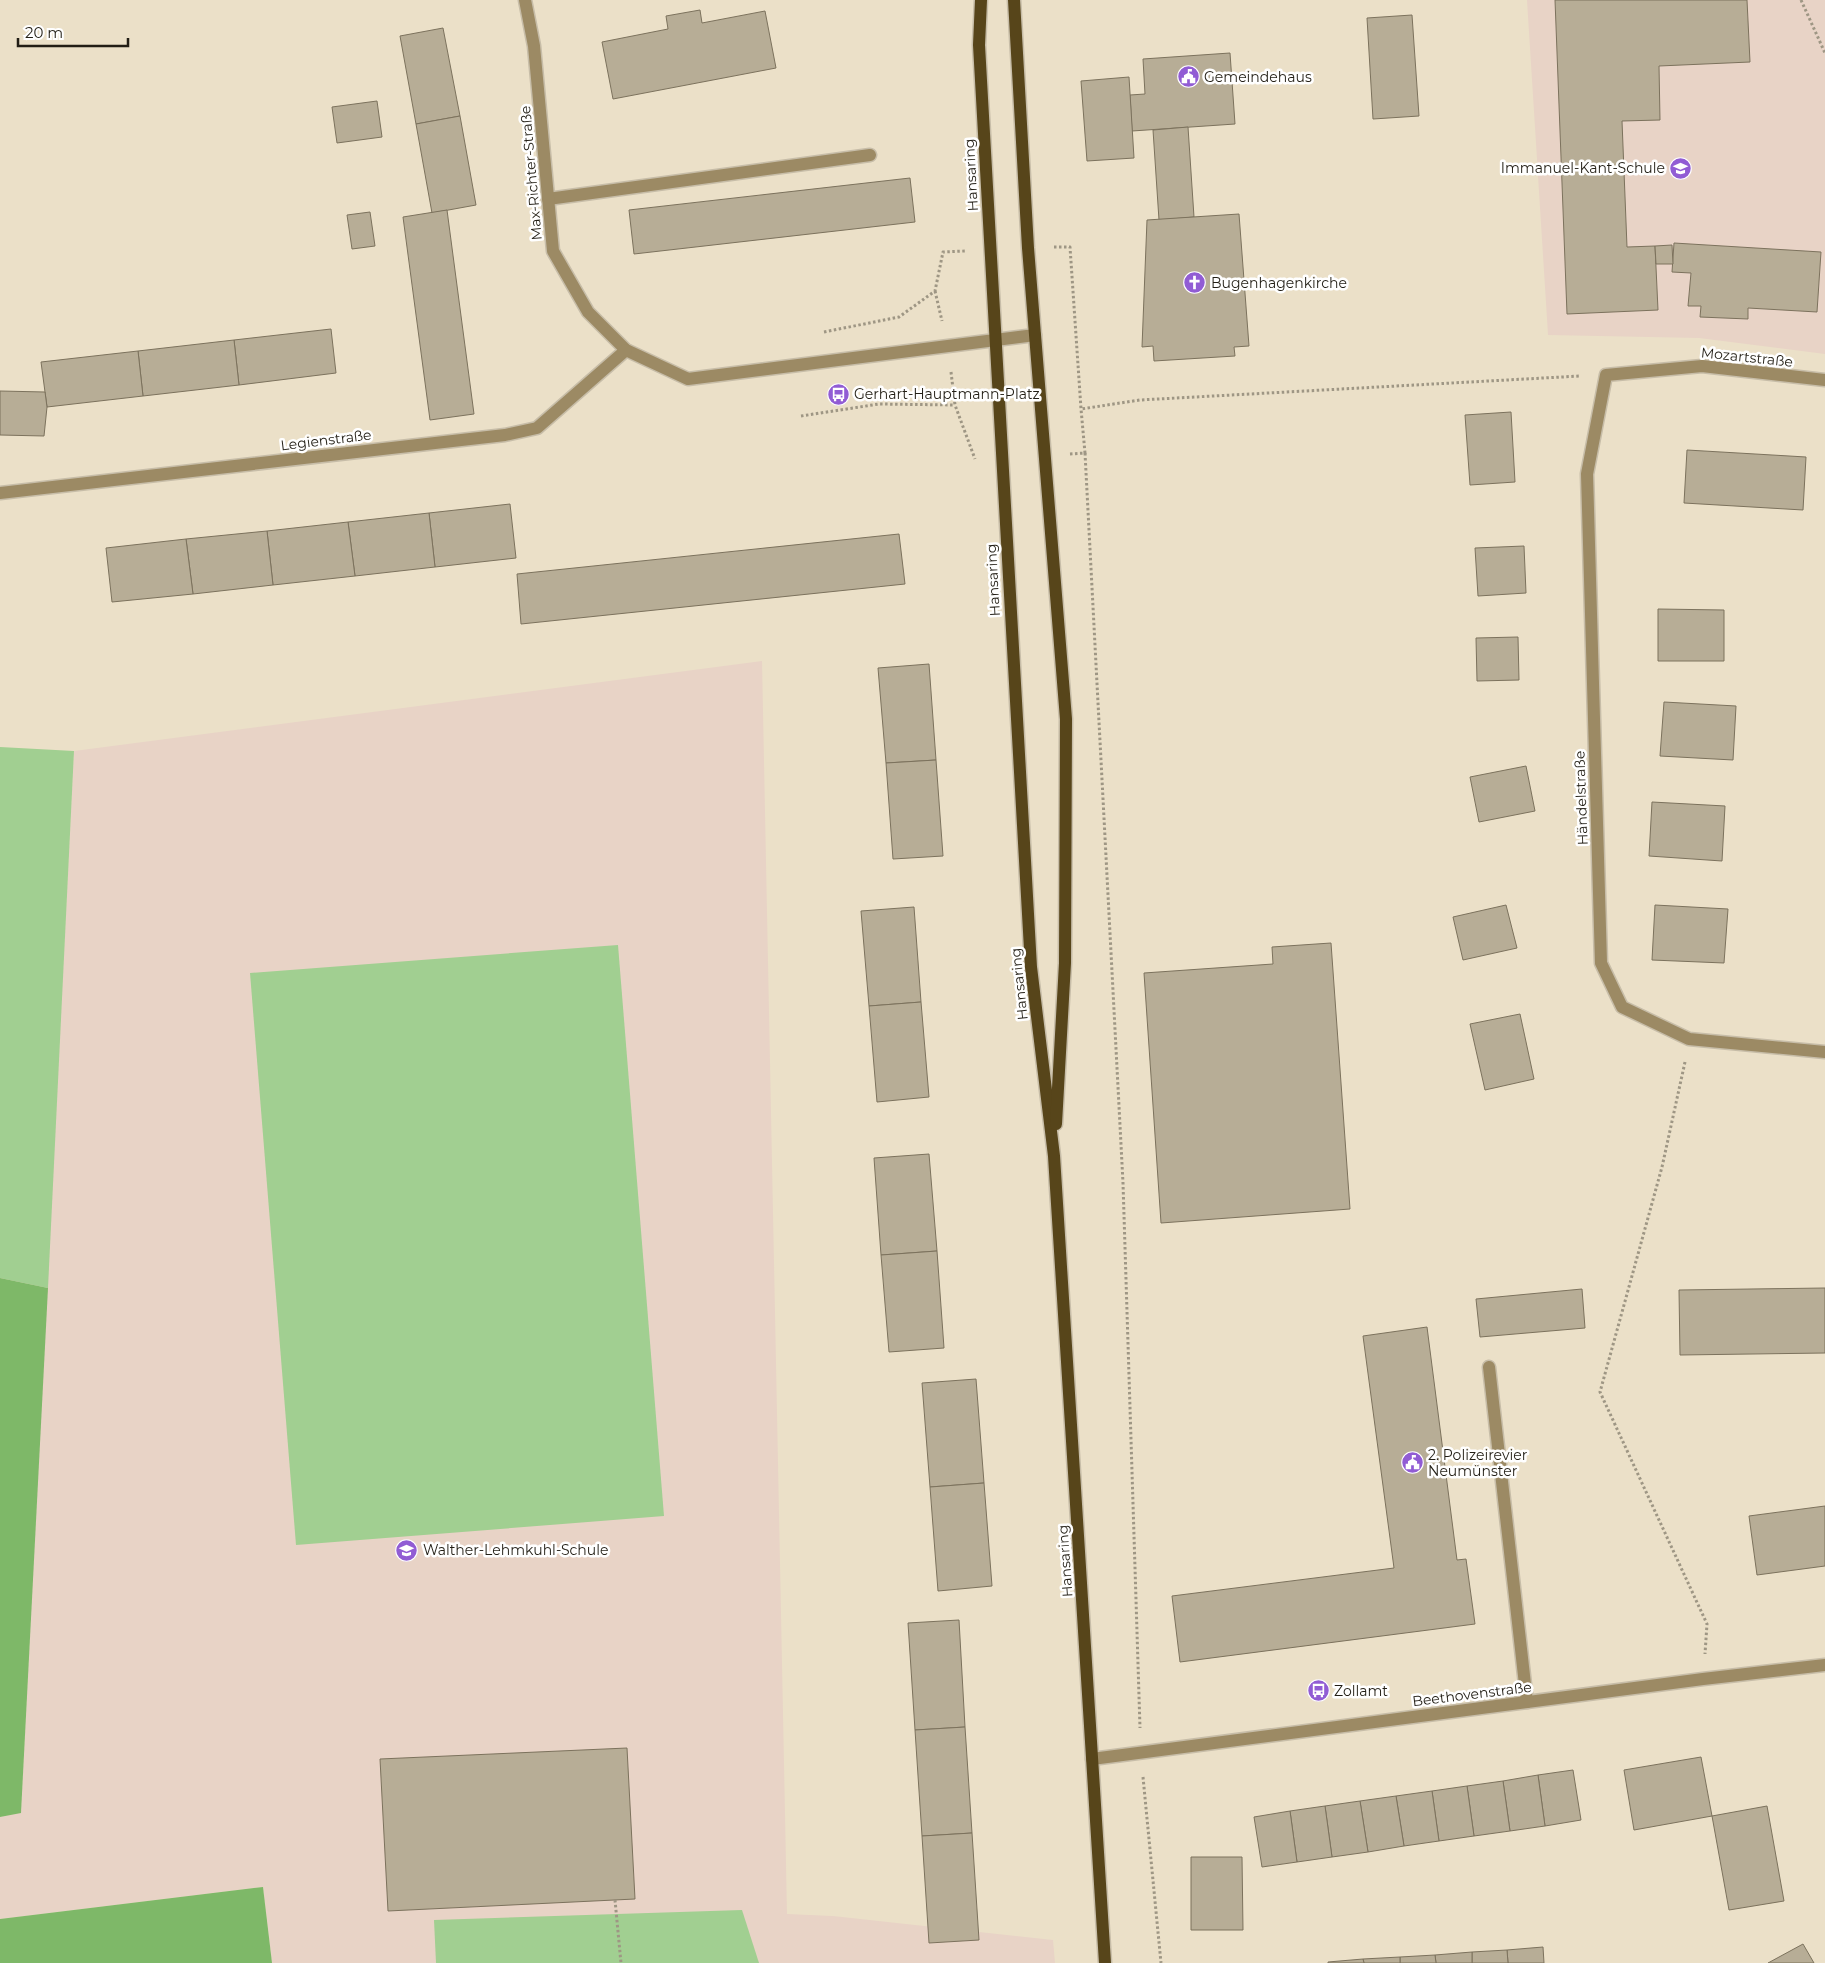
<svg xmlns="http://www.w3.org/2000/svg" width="1825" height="1963" font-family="Montserrat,sans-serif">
  <rect width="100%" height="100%" fill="#ebe0c8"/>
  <g fill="#e8d3c6">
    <polygon points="1527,0 1825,0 1825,354 1699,338 1548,335"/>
    <polygon points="762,661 787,1914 833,1916 1053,1940 1055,1963 272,1963 263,1887 0,1919 0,1817 21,1812 74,751"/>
  </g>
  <g fill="#a1cf91">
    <polygon points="0,747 74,751 48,1288 0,1278"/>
    <polygon points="618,945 664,1516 296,1545 250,973"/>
    <polygon points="742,1910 759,1963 436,1963 434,1920"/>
  </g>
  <g fill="#7eb868">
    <polygon points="0,1278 48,1288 21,1813 0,1817"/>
    <polygon points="263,1887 272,1963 0,1963 0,1919"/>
  </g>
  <g fill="#b7ad96" stroke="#7c725d">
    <polygon points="1555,0 1747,0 1750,62 1659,66 1660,120 1622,121 1627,247 1655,246 1658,310 1567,314"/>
    <polygon points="700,10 702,23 765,11 776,68 613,99 602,42 668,29 666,16"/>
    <polygon points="1412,15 1419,116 1373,119 1367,18"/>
    <polygon points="443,28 460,116 416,124 400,36"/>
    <polygon points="1230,53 1235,124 1132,131 1130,95 1145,94 1143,59"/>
    <polygon points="1129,77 1134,158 1087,161 1081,81"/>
    <polygon points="377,101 382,137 337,143 332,107"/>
    <polygon points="460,116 476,205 432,213 416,124"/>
    <polygon points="1188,127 1194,217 1159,220 1153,130"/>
    <polygon points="910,178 915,222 634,254 629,210"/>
    <polygon points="447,210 474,414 430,420 403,217"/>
    <polygon points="370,212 375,246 352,249 347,215"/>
    <polygon points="1239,214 1249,346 1234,347 1235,356 1154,361 1153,346 1142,347 1147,220"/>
    <polygon points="1674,243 1821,252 1817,312 1748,308 1748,319 1700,317 1701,306 1688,306 1691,273 1672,272"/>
    <polygon points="1672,245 1673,264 1656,264 1655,246"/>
    <polygon points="331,329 336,373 239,385 234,340"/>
    <polygon points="234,340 239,385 143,396 138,351"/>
    <polygon points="138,351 143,396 47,407 41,362"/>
    <polygon points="0,391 45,392 47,407 44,436 0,435"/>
    <polygon points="1511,412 1515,482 1470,485 1465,415"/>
    <polygon points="1687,450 1806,457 1803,510 1684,503"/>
    <polygon points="510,504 516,558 435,567 429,513"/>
    <polygon points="429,513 435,567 355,576 348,522"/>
    <polygon points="348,522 355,576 273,585 267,531"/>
    <polygon points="267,531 273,585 193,594 186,539"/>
    <polygon points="899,534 905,584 521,624 517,574"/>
    <polygon points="186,539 193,594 112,602 106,548"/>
    <polygon points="1524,546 1526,593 1478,596 1475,548"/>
    <polygon points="1658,609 1724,610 1724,661 1658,661"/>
    <polygon points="1518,637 1519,680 1477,681 1476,638"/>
    <polygon points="929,664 936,760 886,763 878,668"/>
    <polygon points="1664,702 1736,706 1733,760 1660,756"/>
    <polygon points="936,760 943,856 893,859 886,763"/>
    <polygon points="1526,766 1535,811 1479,822 1470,777"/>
    <polygon points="1652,802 1725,806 1722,861 1649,856"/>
    <polygon points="1506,905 1517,948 1463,960 1453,917"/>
    <polygon points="1655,905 1728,909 1724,963 1652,960"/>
    <polygon points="914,907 921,1002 869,1006 861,911"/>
    <polygon points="1331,943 1350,1209 1161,1223 1144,973 1273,964 1272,947"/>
    <polygon points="921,1002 929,1097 877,1102 869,1006"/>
    <polygon points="1520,1014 1534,1079 1485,1090 1470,1024"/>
    <polygon points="929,1154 937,1251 881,1255 874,1158"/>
    <polygon points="937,1251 944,1348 889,1352 881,1255"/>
    <polygon points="1825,1288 1825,1353 1680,1355 1679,1290"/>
    <polygon points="1582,1289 1585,1328 1480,1337 1476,1299"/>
    <polygon points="1427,1327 1457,1560 1466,1559 1475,1624 1180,1662 1172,1596 1394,1568 1363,1336"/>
    <polygon points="976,1379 984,1483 930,1487 922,1383"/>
    <polygon points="984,1483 992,1586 938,1591 930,1487"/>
    <polygon points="1825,1506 1825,1566 1757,1575 1749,1516"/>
    <polygon points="959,1620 965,1727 915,1730 908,1623"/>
    <polygon points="965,1727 972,1833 922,1836 915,1730"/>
    <polygon points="627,1748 635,1899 388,1911 380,1759"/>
    <polygon points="1701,1757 1712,1816 1634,1830 1624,1770"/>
    <polygon points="1573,1770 1581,1820 1545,1826 1538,1775"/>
    <polygon points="1538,1775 1545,1826 1510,1831 1503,1781"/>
    <polygon points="1503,1781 1510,1831 1474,1836 1467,1786"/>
    <polygon points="1467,1786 1474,1836 1439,1841 1432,1791"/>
    <polygon points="1432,1791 1439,1841 1404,1846 1396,1796"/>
    <polygon points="1396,1796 1404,1846 1368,1852 1360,1801"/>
    <polygon points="1360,1801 1368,1852 1332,1857 1325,1806"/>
    <polygon points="1325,1806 1332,1857 1297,1862 1290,1811"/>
    <polygon points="1767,1806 1784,1901 1729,1910 1712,1816"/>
    <polygon points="1290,1811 1297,1862 1262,1867 1254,1817"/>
    <polygon points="972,1833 979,1940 929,1943 922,1836"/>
    <polygon points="1191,1857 1242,1857 1243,1930 1191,1930"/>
    <polygon points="1803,1944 1814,1963 1768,1963"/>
    <polygon points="1543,1947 1544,1963 1508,1963 1507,1950"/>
    <polygon points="1507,1950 1508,1963 1472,1963 1472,1952"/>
    <polygon points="1472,1952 1472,1963 1436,1963 1435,1955"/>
    <polygon points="1435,1955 1436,1963 1400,1963 1400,1957"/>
    <polygon points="1400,1957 1400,1963 1364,1963 1363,1959"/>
    <polygon points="1363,1959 1364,1963 1328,1963 1328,1962"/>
  </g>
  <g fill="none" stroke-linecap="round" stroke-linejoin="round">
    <defs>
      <g id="service">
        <polyline points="548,199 870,155"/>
        <polyline points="1489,1367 1527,1702"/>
      </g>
      <g id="minor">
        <polyline points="525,0 534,46 553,251 588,312 626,350 688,379 1035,335"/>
        <polyline points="1825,380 1702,366 1606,375 1587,474 1601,963 1622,1007 1689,1039 1825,1052"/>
        <polyline points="0,493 505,435 537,428 626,350"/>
        <polyline points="1092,1759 1703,1679 1825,1665"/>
      </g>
      <g id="primary">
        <polyline points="981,0 979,45 1031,967 1054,1156 1105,1963"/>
        <polyline points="1014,0 1028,248 1066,719 1065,963 1056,1124"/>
      </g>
    </defs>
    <use href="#service" stroke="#c7bda8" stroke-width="15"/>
    <use href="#minor" stroke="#c7bda8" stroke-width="15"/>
    <use href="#primary" stroke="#c7bda8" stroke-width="15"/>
    <g stroke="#9e9684" stroke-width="3" stroke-dasharray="2.5 2.5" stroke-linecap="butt">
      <polyline points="1801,0 1825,53"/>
      <polyline points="1054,247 1070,247 1081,409 1140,400 1580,376"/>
      <polyline points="935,291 942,321"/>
      <polyline points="824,332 899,317 935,291 943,252 965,251"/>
      <polyline points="951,372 955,405 975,459"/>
      <polyline points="801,416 879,404 955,405"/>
      <polyline points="1085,453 1123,1183 1140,1728"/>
      <polyline points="1070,454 1085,453 1081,409"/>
      <polyline points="1685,1062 1662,1167 1600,1392 1707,1624 1705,1654"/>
      <polyline points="1143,1777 1161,1963"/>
      <polyline points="615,1900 621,1963"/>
    </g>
    <use href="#service" stroke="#9c8a64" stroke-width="12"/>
    <use href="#minor" stroke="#9c8a64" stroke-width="12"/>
    <use href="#primary" stroke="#57451a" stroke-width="12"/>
  </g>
  <defs>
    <symbol id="civic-disc" viewBox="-11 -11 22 22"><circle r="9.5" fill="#915cd4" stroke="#fff"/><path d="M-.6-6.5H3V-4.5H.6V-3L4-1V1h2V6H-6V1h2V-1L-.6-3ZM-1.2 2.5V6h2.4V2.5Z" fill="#fff"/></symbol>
    <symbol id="school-disc" viewBox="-11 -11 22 22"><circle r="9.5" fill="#915cd4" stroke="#fff"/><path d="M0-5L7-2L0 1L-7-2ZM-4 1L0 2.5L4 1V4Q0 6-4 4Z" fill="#fff"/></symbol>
    <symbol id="church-disc" viewBox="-11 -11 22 22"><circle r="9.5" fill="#915cd4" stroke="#fff"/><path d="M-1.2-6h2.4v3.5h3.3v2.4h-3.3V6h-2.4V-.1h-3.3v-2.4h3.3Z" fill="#fff"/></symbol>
    <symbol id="bus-disc" viewBox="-11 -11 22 22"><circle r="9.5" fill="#915cd4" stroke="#fff"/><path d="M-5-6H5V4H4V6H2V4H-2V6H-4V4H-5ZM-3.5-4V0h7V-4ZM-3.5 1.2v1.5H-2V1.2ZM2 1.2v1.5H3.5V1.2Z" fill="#fff"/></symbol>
  </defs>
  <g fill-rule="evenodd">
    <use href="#civic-disc" x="1176" y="64" width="25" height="25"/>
    <use href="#school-disc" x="1668" y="156" width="25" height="25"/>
    <use href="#church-disc" x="1182" y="270" width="25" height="25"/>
    <use href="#bus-disc" x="826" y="382" width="25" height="25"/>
    <use href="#civic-disc" x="1400" y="1450" width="25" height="25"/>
    <use href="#school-disc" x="394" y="1538" width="25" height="25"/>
    <use href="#bus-disc" x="1306" y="1678" width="25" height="25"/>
  </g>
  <g text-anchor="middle" stroke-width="5" stroke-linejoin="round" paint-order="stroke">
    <g font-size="14" fill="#221e15" stroke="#fff" text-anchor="start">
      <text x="1204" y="82">Gemeindehaus</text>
      <text x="1665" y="173" text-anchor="end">Immanuel-Kant-Schule</text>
      <text x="1211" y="288">Bugenhagenkirche</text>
      <text x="854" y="399">Gerhart-Hauptmann-Platz</text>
      <text x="1428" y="1460">2. Polizeirevier<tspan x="1428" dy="16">Neumünster</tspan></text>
      <text x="423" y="1555">Walther-Lehmkuhl-Schule</text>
      <text x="1334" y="1696">Zollamt</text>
    </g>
    <g font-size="14" fill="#221e15" stroke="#fff">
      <text transform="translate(531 173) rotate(-95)" y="5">Max-Richter-Straße</text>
      <text transform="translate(971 175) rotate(-93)" y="5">Hansaring</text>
      <text transform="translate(1747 357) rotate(6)" y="5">Mozartstraße</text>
      <text transform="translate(326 440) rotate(-7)" y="5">Legienstraße</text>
      <text transform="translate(993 580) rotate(-93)" y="5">Hansaring</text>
      <text transform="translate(1581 798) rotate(-92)" y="5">Händelstraße</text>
      <text transform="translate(1019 984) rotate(-96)" y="5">Hansaring</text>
      <text transform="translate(1065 1561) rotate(-94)" y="5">Hansaring</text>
      <text transform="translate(1472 1694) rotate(-7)" y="5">Beethovenstraße</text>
    </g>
  </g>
  <path d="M18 38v8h110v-8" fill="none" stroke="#221e15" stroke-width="2.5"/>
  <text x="25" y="38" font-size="15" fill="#221e15" stroke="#ffffff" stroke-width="4" paint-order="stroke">20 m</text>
</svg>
